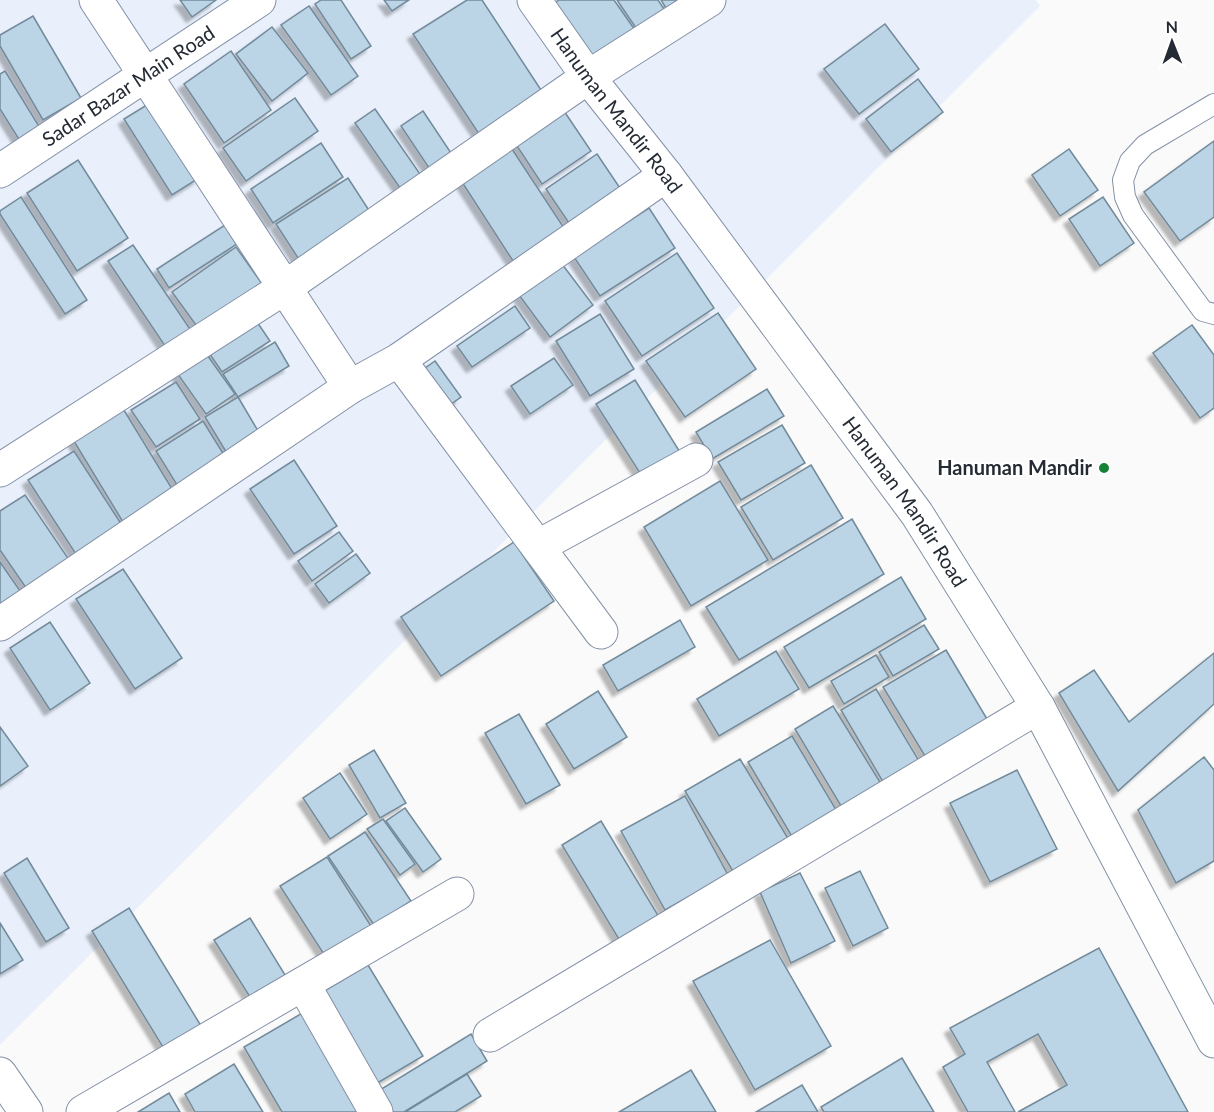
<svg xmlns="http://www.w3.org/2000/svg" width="1214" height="1112" font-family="Lato,sans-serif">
  <defs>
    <filter id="shadow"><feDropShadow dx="-5.5" dy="5.5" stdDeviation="1.5" flood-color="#0004"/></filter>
  </defs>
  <rect width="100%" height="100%" fill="#fafafa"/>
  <polygon fill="#e9f0fc" points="0,0 1036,0 1040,6 0,1045"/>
  <g fill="#bbd4e6" stroke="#728a9a" stroke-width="1.5" filter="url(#shadow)">
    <polygon points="180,0 216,0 192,17"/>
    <polygon points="321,0 341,0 371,46 351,59 315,4"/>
    <polygon points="384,0 409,0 392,11"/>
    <polygon points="467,0 482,0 543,93 479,134 413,34"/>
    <polygon points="559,0 614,0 635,30 585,64 547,8"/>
    <polygon points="617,0 658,0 664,9 636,28"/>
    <polygon points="661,0 678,0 666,8"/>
    <polygon points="309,6 358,76 331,95 281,25"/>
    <polygon points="33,16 81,98 43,120 0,46 0,35"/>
    <polygon points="885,24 919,69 859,114 824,69"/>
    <polygon points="272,27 308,73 272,101 236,54"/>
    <polygon points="231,51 271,110 224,143 184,84"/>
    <polygon points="5,71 40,128 20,141 0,109 0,74"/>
    <polygon points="918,79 943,112 891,152 866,119"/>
    <polygon points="295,98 318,131 246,181 223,148"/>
    <polygon points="150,103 199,178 172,195 124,119"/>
    <polygon points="375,109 420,174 400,188 355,123"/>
    <polygon points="423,111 451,153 429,168 401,126"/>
    <polygon points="564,111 591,151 542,184 515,143"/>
    <polygon points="1214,141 1214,217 1180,241 1144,192"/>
    <polygon points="321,143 343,177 273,223 251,189"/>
    <polygon points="510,146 564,228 513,261 460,179"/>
    <polygon points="1069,149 1098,190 1060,216 1032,175"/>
    <polygon points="597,154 624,194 573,229 546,189"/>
    <polygon points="78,160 128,238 77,271 27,193"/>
    <polygon points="348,178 372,215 300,261 276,224"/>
    <polygon points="21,197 87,300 65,314 0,214 0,211"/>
    <polygon points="1103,197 1134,243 1100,266 1069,219"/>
    <polygon points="649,208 675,248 600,296 574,257"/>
    <polygon points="225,225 237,244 169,288 157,269"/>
    <polygon points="133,245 194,335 169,352 108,261"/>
    <polygon points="236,247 265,288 201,332 172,292"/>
    <polygon points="677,253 714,308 642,356 605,301"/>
    <polygon points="562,264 593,305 550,337 519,295"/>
    <polygon points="515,306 530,328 472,367 457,346"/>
    <polygon points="718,313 756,369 685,417 646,361"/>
    <polygon points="600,314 634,369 590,396 556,341"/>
    <polygon points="255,319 270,341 222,372 207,350"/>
    <polygon points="1192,325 1214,355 1214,408 1200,418 1153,353"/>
    <polygon points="275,342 289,366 238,397 223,374"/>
    <polygon points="205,352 235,394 206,414 177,373"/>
    <polygon points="554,358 573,385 530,414 511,386"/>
    <polygon points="435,361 461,397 440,412 414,376"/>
    <polygon points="635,380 683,457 645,481 596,404"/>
    <polygon points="176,382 200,419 156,447 131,410"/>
    <polygon points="767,389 784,416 712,459 696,432"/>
    <polygon points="238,397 264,441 231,460 205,417"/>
    <polygon points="119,402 177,497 126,527 69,433"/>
    <polygon points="203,421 229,463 182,493 156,451"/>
    <polygon points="782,425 805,463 741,500 718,462"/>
    <polygon points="74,451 127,533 81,562 28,480"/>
    <polygon points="294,460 337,526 294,554 250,489"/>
    <polygon points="811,465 843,518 773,560 741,507"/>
    <polygon points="720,481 768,560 691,606 644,527"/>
    <polygon points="25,495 76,570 33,598 0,550 0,511"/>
    <polygon points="852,519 884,574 739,660 706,607"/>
    <polygon points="339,532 353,551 312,581 298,561"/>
    <polygon points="514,542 554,601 441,676 401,617"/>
    <polygon points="356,554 370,573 329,603 315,584"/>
    <polygon points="0,562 27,601 0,618"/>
    <polygon points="123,569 182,658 135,689 76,599"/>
    <polygon points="901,577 926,619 809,688 784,647"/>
    <polygon points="680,620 695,647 618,691 603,665"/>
    <polygon points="50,622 90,683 50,710 10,648"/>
    <polygon points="924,625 939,649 893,676 879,652"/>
    <polygon points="946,650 990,724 928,761 883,687"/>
    <polygon points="776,651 799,689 719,736 697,699"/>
    <polygon points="1214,653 1214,704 1118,791 1059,693 1094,670 1129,722"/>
    <polygon points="876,655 889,677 844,704 831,681"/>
    <polygon points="876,689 922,766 886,787 841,710"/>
    <polygon points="598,691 627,737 574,769 546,724"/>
    <polygon points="833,706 883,787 844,811 795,729"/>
    <polygon points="519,714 560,785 526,804 485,733"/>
    <polygon points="0,727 28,766 0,786"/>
    <polygon points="792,736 838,813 794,840 748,762"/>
    <polygon points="374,750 406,803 380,818 349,765"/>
    <polygon points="1204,757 1214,770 1214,861 1176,883 1138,810"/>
    <polygon points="740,759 792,845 737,878 685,791"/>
    <polygon points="1017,770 1057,849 990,882 950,803"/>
    <polygon points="340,773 367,814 330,839 303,798"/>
    <polygon points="685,796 728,875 665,910 621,831"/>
    <polygon points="405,808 441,859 423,872 386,821"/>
    <polygon points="383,819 415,864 400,875 367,829"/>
    <polygon points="601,821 659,917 620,941 562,845"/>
    <polygon points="365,832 411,901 374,925 328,856"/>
    <polygon points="327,857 371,926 325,956 280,886"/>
    <polygon points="27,858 69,928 46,942 4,873"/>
    <polygon points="860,871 888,928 853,946 825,888"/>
    <polygon points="800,873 835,941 791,963 760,892"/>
    <polygon points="129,908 206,1034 169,1057 92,931"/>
    <polygon points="250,918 290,983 255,1005 214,940"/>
    <polygon points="0,923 23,960 0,974"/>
    <polygon points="770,940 831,1046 755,1090 693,981"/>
    <polygon points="1099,948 1188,1112 1018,1112 1067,1085 1038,1034 987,1062 1015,1112 968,1112 943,1067 965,1054 950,1028"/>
    <polygon points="368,965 423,1056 369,1088 314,997"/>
    <polygon points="311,1008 371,1112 282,1112 244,1047"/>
    <polygon points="471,1034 487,1061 404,1112 379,1112 370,1096"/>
    <polygon points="902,1058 934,1112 824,1112 821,1107"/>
    <polygon points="234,1064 263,1112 195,1112 185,1094"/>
    <polygon points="691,1070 716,1112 619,1112"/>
    <polygon points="467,1074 481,1096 455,1112 405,1112"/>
    <polygon points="802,1085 818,1112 756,1112"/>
    <polygon points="169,1093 180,1112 138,1112"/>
  </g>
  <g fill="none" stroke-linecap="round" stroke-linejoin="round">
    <defs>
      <polyline id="service" points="1214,104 1145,145 1130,161 1123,180 1125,197 1133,215 1203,311 1214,314"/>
      <g id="minor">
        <polyline points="96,0 350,387"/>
        <path id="s1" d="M534,0l54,77 78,98 251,339 121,193 176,334"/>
        <polyline points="399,360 601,632"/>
        <polyline points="0,470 284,288 588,77 709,0"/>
        <polyline points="539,546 696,460"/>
        <polyline points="0,624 350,387 399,360 666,175"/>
        <polyline points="303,984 376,1112"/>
        <polyline points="490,1035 1038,707"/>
        <polyline points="0,1074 26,1112"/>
        <polyline points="83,1112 457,894"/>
      </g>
      <g id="tertiary">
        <path id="s2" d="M0,171l259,-171"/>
      </g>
    </defs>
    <use href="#service" stroke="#8390a6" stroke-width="22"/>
    <use href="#minor" stroke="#8390a6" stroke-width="35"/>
    <use href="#tertiary" stroke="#8390a6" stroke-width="35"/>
    <use href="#service" stroke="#fff" stroke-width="20"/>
    <use href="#minor" stroke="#fff" stroke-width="33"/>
    <use href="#tertiary" stroke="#fff" stroke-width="33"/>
  </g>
  <circle fill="#178137" stroke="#fff" stroke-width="2" cx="1104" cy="468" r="6"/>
  <g text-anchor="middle" stroke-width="4.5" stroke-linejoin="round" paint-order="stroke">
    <g font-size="20" fill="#252b34" stroke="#fff">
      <text dy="7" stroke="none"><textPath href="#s2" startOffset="154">Sadar Bazar Main Road</textPath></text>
      <text dy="7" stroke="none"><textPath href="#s1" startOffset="138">Hanuman Mandir Road</textPath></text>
      <text dy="7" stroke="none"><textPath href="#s1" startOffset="624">Hanuman Mandir Road</textPath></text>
    </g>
    <g font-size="20" font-weight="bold" fill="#252b34" stroke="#fff" text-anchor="end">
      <text x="1092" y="475">Hanuman Mandir</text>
    </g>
  </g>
  <g transform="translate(1172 42) rotate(359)" stroke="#ffffff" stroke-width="4.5" paint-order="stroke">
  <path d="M0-4.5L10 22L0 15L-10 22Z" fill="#252b34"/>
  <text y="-9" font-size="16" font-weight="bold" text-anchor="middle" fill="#252b34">N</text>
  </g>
</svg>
